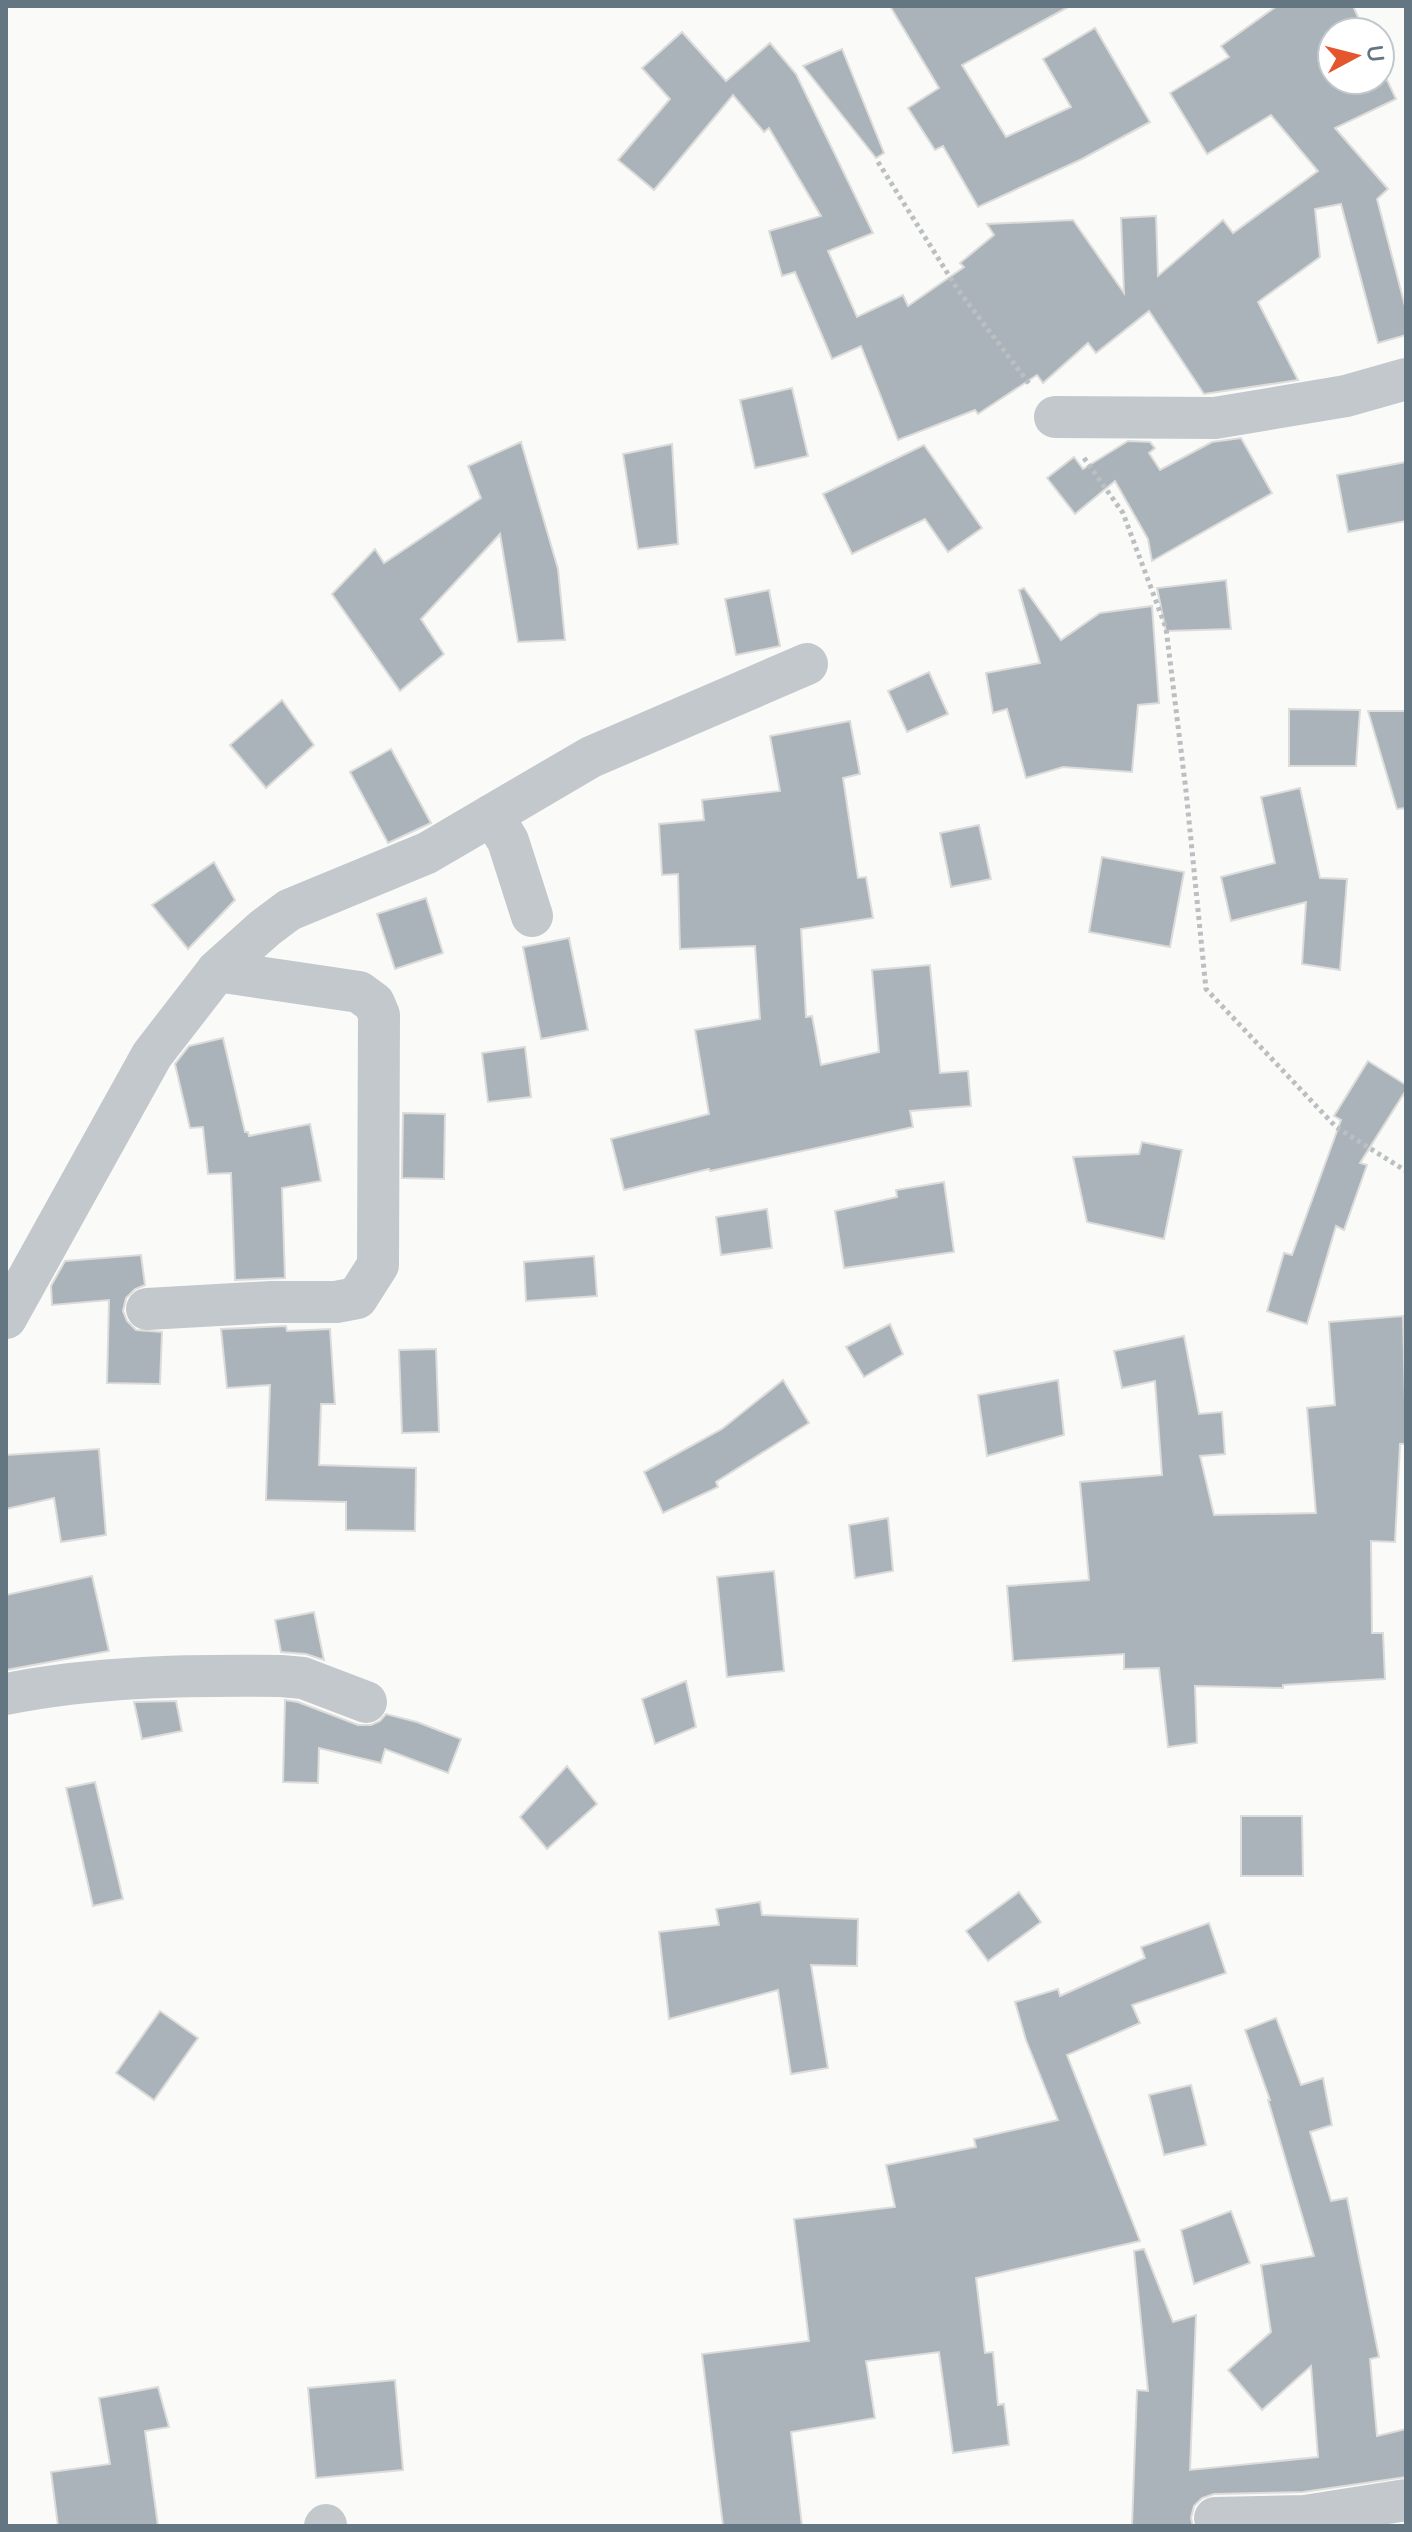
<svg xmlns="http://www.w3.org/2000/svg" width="1412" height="2532" font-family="'Varela Round',sans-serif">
  <rect width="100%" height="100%" fill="#fafaf8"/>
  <g fill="#aab3b9" stroke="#dcdcda" stroke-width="2">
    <polygon points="890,6 1070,6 962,65 1006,137 1071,107 1043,59 1095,28 1150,122 1082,159 978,207 943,146 935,150 908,108 939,88"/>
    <polygon points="1277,6 1353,6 1365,32 1332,32 1332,80 1380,80 1380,65 1396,99 1335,128 1388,189 1377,199 1406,310 1406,335 1378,343 1341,204 1315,209 1320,257 1258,302 1298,380 1204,394 1149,311 1096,353 1088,343 1043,383 1037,375 978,414 975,410 898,440 861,346 832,359 795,272 782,276 769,231 821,216 769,128 764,132 733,95 654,190 618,160 670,99 642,68 682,32 726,81 770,43 796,74 873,233 828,251 857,317 903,295 908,306 964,267 960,263 994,235 987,224 1073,220 1124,293 1121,218 1156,216 1158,276 1223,220 1233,233 1318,171 1271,115 1207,154 1170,93 1229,57 1221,46"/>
    <polygon points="842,49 884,153 876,158 803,66"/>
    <polygon points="792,388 808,456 755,468 740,400"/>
    <polygon points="1241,438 1272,493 1152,561 1148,539 1115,481 1075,514 1047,478 1074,457 1083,469 1128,441 1150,442 1155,448 1149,453 1160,470 1212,442"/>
    <polygon points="521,442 558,569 565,640 518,642 500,534 421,619 444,654 400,691 332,594 375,549 384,563 481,498 468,466"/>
    <polygon points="672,444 678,544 638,549 623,454"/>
    <polygon points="924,445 982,528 948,552 925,519 852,554 823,494"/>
    <polygon points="1406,462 1406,521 1348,532 1337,475"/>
    <polygon points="1226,580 1231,629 1166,631 1157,588"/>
    <polygon points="1024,588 1061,640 1100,613 1152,606 1159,703 1138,705 1132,772 1063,767 1026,778 1007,709 993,713 986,673 1040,663 1019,590"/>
    <polygon points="769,590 780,646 736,655 725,599"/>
    <polygon points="929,672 948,714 907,732 888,691"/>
    <polygon points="282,700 314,745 266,788 230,745"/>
    <polygon points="1289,709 1360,710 1356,766 1289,766"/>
    <polygon points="1368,711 1406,711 1406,808 1397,809"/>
    <polygon points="850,721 860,774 843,778 858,878 866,877 873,918 801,929 806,1017 812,1016 821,1065 879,1052 872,970 930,965 940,1073 968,1071 971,1106 910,1111 913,1127 710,1171 709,1169 624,1190 611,1139 709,1114 695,1030 760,1019 755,946 680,949 678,874 662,875 659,824 704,820 702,800 780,791 770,736"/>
    <polygon points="391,749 431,823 388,843 350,772"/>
    <polygon points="1300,788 1320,878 1347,879 1340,970 1302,964 1306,902 1231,921 1221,877 1275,863 1261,797"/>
    <polygon points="979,825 991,879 951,887 940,833"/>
    <polygon points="1102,857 1184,872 1170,947 1089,932"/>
    <polygon points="214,862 235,900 188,949 152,905"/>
    <polygon points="426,898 443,953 395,969 377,914"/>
    <polygon points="569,938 588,1030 541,1039 523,947"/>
    <polygon points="223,1038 245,1132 248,1132 249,1136 310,1124 321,1181 282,1188 285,1278 235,1280 231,1173 208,1174 203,1127 190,1128 175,1064 189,1046"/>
    <polygon points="525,1047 531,1097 488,1102 482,1053"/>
    <polygon points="1368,1061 1406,1085 1406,1090 1360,1163 1367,1165 1344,1230 1336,1226 1307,1324 1267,1311 1284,1253 1292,1255 1341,1120 1334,1116"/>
    <polygon points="403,1113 445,1114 444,1179 402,1178"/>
    <polygon points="1142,1142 1182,1150 1164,1239 1087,1222 1073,1157 1139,1154"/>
    <polygon points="944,1182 954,1252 844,1268 835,1211 897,1197 896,1190"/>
    <polygon points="767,1209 772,1248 721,1255 716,1217"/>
    <polygon points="141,1255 145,1285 135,1289 126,1298 123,1311 127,1321 136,1330 162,1332 160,1384 107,1383 109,1300 52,1305 51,1286 65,1261"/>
    <polygon points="594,1256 597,1296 526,1301 524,1262"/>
    <polygon points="1403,1316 1406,1444 1400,1444 1395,1542 1371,1541 1372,1633 1383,1633 1385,1679 1283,1685 1283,1688 1195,1686 1197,1743 1168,1747 1159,1668 1124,1669 1124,1654 1013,1661 1007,1586 1089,1580 1080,1482 1162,1475 1155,1381 1122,1388 1114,1351 1184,1336 1199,1414 1222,1412 1225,1454 1200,1456 1214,1515 1316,1513 1307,1408 1335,1405 1329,1322"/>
    <polygon points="890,1324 903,1354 864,1377 846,1347"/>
    <polygon points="286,1326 287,1331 330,1329 335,1404 321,1404 319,1465 416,1468 415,1531 346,1530 346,1502 266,1500 270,1385 227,1388 221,1329"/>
    <polygon points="436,1349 439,1432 402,1433 399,1350"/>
    <polygon points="783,1380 809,1423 716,1482 718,1487 663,1513 644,1472 722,1429"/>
    <polygon points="1058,1380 1064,1435 987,1456 978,1395"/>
    <polygon points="99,1449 106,1535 61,1542 54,1498 6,1509 6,1455"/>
    <polygon points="888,1518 893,1571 855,1578 849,1525"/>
    <polygon points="774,1571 784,1671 727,1677 717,1577"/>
    <polygon points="92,1576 109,1651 6,1670 6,1595"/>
    <polygon points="314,1612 324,1660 306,1654 281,1652 275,1620"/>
    <polygon points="686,1681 696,1727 655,1744 642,1699"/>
    <polygon points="285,1700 298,1702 358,1725 371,1725 380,1721 386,1714 417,1722 461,1739 448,1773 385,1749 381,1763 319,1748 318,1783 283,1782"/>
    <polygon points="176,1701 182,1731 142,1739 134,1702"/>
    <polygon points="567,1766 597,1804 547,1849 520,1817"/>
    <polygon points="95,1782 123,1899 93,1906 66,1788"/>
    <polygon points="1241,1816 1302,1816 1303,1876 1241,1876"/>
    <polygon points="1019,1892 1041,1922 988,1961 966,1931"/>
    <polygon points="760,1902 762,1915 858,1919 857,1966 811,1965 828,2068 791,2074 778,1990 669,2019 659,1932 719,1925 716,1909"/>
    <polygon points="1209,1923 1226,1973 1132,2005 1140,2023 1067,2055 1140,2241 976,2278 985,2353 993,2352 998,2405 1004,2404 1009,2445 953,2453 939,2352 866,2361 875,2418 791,2432 802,2526 723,2526 702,2354 809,2341 794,2219 895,2207 886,2165 976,2147 974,2139 1058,2120 1026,2040 1015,2002 1058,1989 1060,1996 1145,1958 1141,1947"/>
    <polygon points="160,2011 198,2038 154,2100 116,2073"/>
    <polygon points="1276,2018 1301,2085 1323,2078 1332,2125 1310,2132 1331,2201 1347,2198 1379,2357 1370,2359 1377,2436 1406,2429 1406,2477 1303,2492 1214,2494 1202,2498 1194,2506 1191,2518 1193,2526 1132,2526 1137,2390 1148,2391 1134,2251 1144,2249 1173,2322 1196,2315 1190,2470 1318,2457 1311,2366 1262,2410 1228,2370 1271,2332 1261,2265 1314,2256 1268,2100 1270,2100 1245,2030"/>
    <polygon points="1191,2085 1206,2145 1164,2155 1149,2095"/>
    <polygon points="1231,2211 1250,2263 1194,2284 1181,2230"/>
    <polygon points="395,2380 403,2470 316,2478 308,2388"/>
    <polygon points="158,2387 169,2427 145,2431 158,2526 58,2526 51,2472 110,2464 99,2398"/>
  </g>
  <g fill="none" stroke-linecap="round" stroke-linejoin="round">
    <g stroke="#bbbfc2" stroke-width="5" stroke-dasharray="4 4" stroke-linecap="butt">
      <polyline points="878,162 958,290 1031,386"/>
      <polyline points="1084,458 1123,513 1166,628 1186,791 1206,989 1336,1127 1406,1171"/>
    </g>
    <g stroke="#c3c8cc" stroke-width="42">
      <polyline points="1055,417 1215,418 1346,396 1406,379"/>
      <polyline points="492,815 508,841 532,916"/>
      <polyline points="147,1309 271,1302 336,1302 357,1298 378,1265 379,1015 374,1003 359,992 217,971"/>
      <polyline points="6,1318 152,1055 217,971 265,928 289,910 427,853 591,757 807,664"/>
      <path d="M6,1694c91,-18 183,-19 275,-18l22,2 63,24"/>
      <polyline points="1215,2518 1305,2516 1406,2500"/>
      <polyline points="325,2526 326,2525"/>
    </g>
  </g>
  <rect width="1412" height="2532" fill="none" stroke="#657683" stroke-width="16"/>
  <g transform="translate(1356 56) rotate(83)"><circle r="38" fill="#ffffff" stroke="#c1c8cd" stroke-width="2"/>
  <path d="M0-6L14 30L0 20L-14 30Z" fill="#e4572e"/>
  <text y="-12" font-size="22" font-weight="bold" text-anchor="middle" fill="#657683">U</text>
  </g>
</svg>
